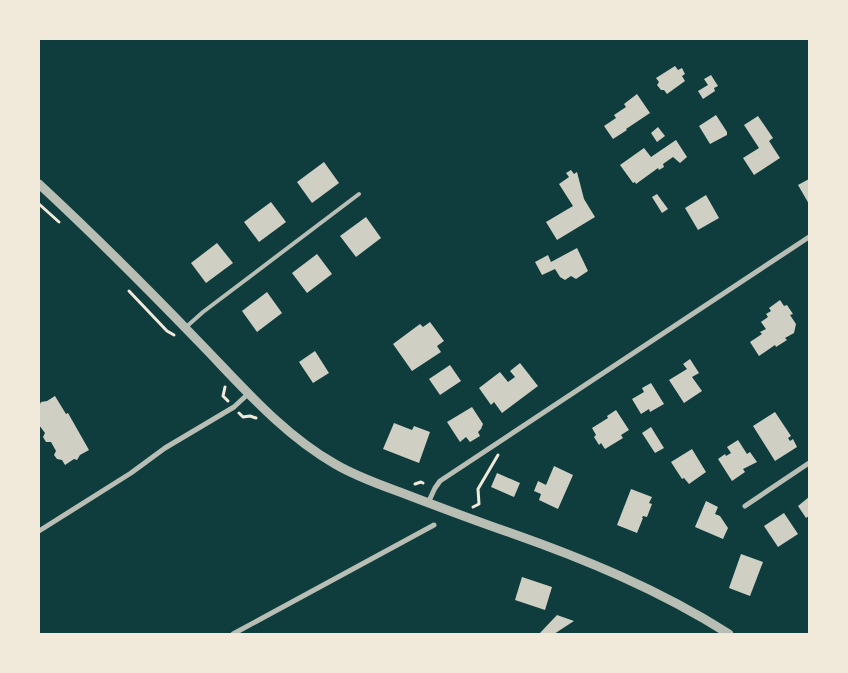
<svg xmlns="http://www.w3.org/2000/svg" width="848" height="673" font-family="Lora,serif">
  <rect width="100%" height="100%" fill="#0f3d3e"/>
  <g fill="#cfcfc3">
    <polygon points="675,66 678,70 682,68 685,74 682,76 685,81 667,94 664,90 661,90 657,85 659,82 656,78"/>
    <polygon points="711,75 718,86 714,88 715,91 703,99 698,91 708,85 704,79"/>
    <polygon points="637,94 650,113 626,129 627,130 613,139 604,126 616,118 614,115 626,107 624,104"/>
    <polygon points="716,115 727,132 727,135 710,144 699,126"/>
    <polygon points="758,116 773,138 769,141 780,158 754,175 743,158 759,148 744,125"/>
    <polygon points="658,127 665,136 657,142 651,133"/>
    <polygon points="676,140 687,157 680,163 673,157 663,164 664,167 659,170 658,168 636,184 635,182 633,183 620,165 644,148 651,157"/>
    <polygon points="324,162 339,183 312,203 297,182"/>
    <polygon points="571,170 574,174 577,172 584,199 595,217 557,240 546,222 573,206 559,184 569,177 566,173"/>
    <polygon points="809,179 809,204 798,185"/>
    <polygon points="657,194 668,209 662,213 652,197"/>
    <polygon points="706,195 719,218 698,230 685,208"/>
    <polygon points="271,202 286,222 259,242 244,222"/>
    <polygon points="366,217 381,238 356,257 340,236"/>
    <polygon points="217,243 233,263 206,283 191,263"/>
    <polygon points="577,248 588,271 576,279 571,276 565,280 560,277 555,269 542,275 535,262 548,255 551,262"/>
    <polygon points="317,254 332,274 307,293 292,273"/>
    <polygon points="267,292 282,313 257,332 242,311"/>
    <polygon points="780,300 784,306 787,305 793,314 790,315 796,324 794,333 785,338 787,340 776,347 775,345 759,356 750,342 762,334 760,332 766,329 761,322 768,317 766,314 771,311 769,308"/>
    <polygon points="430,322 444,341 437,346 441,352 412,371 393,344 420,324 423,327"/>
    <polygon points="315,351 329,373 313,383 299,362"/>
    <polygon points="690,359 699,373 692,377 702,391 684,403 669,380 687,369 683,364"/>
    <polygon points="520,363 538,386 502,413 494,402 491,405 479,388 500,372 508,382 515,377 510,371"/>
    <polygon points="450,365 461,381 440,395 429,379"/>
    <polygon points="651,383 664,404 650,412 649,409 641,414 632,399 644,392 642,388"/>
    <polygon points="55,396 66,414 68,413 89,450 80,455 77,460 74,459 65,465 62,460 57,459 54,455 56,451 51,442 46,442 43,437 45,433 39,425 39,406 41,402 47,401"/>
    <polygon points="472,407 483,424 481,429 478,432 480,436 470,442 466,437 460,442 447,422"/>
    <polygon points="616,410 629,430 621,435 623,438 605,449 601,443 599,445 594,437 596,435 592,428 608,418 607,416"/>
    <polygon points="775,412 791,436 788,438 790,441 793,439 797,447 775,461 753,426"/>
    <polygon points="394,423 412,430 414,426 430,432 419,463 383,449"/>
    <polygon points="651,427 664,448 655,453 642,433"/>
    <polygon points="738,440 747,454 750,452 757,462 743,469 745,472 732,481 718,459 725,454 726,456 731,453 727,447"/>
    <polygon points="692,449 706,472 689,484 684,478 682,479 671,462"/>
    <polygon points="554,466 573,475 558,509 539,500 541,494 534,491 538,481 546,485"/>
    <polygon points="497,473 520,483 514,497 491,487"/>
    <polygon points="631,489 652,497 649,503 652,504 647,517 643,516 642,518 643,518 637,533 617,525"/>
    <polygon points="809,497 809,516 806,518 798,506"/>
    <polygon points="706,501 718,507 715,514 720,516 728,528 723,539 695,527"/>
    <polygon points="784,513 798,534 778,547 764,526"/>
    <polygon points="741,554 763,562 750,596 729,588"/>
    <polygon points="522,577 552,587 545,610 515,600"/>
    <polygon points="557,615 574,621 554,634 539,634"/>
  </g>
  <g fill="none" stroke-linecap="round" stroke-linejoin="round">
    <g stroke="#f1e9da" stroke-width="3">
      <polyline points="39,204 59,222"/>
      <polyline points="129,291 167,331 174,335"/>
      <polyline points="225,387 223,396 228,401"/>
      <polyline points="239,413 243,417 250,416 256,418"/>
      <polyline points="415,484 421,482 423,483"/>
      <polyline points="473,507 479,504 478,489 498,455"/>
    </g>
    <polyline stroke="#b8beb3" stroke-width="4" points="185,328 203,312 359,194"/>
    <g stroke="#b8beb3" stroke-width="5">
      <polyline points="428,503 435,488 440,481 809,237"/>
      <polyline points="745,506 809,463"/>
      <polyline points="39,531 131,473 165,448 234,407 249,393"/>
      <polyline points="233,634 434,525"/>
    </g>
    <path stroke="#b8beb3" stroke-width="9" d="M39,184c55,51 107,103 159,157 43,44 83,92 137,123 22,13 46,21 70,30 34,13 68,26 103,38 77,27 152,58 221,102"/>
  </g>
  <rect width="848" height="673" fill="none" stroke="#f1e9da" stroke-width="80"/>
</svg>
